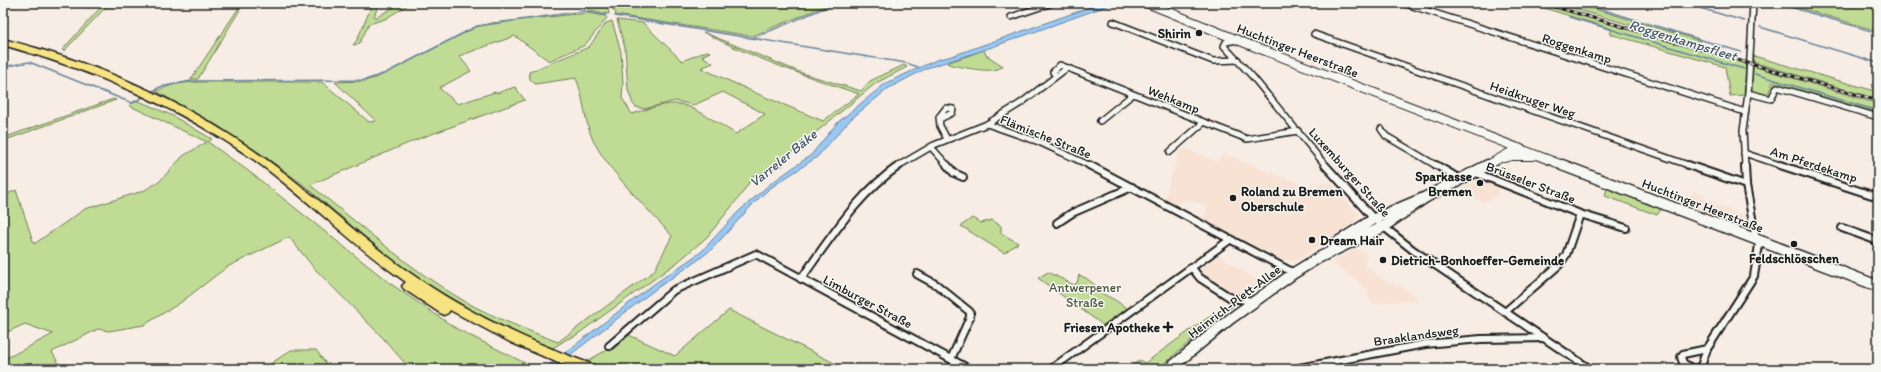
<svg xmlns="http://www.w3.org/2000/svg" width="1881" height="372" font-family="Itim,sans-serif">
  <rect width="100%" height="100%" fill="#f7ede4"/>
  <filter id="ink" filterUnits="userSpaceOnUse"><feTurbulence type="fractalNoise" baseFrequency=".025" numOctaves="2"/><feDisplacementMap in="SourceGraphic" scale="8" xChannelSelector="R" yChannelSelector="G"/><feConvolveMatrix kernelMatrix="1 2 1 2 8 2 1 2 1" color-interpolation-filters="sRGB"/></filter>
  <g filter="url(#ink)">
    <g fill="#f8e2d3">
      <polygon points="1538,3 1550,3 1878,99 1878,104"/>
      <polygon points="1184,148 1216,161 1224,154 1312,189 1319,188 1317,184 1332,183 1358,214 1358,217 1354,222 1296,261 1287,261 1253,246 1193,215 1205,216 1207,207 1204,204 1184,200 1177,206 1164,200 1179,152"/>
      <polygon points="1480,178 1501,186 1496,196 1484,203 1460,189"/>
      <polygon points="1694,191 1705,195 1704,199 1715,203 1714,205 1745,216 1748,229 1743,229 1686,207"/>
      <polygon points="1356,248 1367,256 1364,265 1390,284 1392,283 1398,287 1400,285 1420,300 1371,304 1367,289 1332,262"/>
      <polygon points="1218,255 1262,283 1241,297 1229,293 1202,275 1200,271 1201,268"/>
    </g>
    <g fill="#c0dc94" stroke="#6e7c58">
      <polygon points="81,3 112,3 111,4 192,3 106,7 64,51 62,50 101,7 85,7"/>
      <polygon points="242,3 244,3 198,79 191,79"/>
      <polygon points="373,3 379,3 374,17 377,17 401,3 411,3 385,19 369,24 359,44 353,45 357,40"/>
      <polygon points="587,3 607,3 609,14 588,10"/>
      <polygon points="620,3 832,3 752,36 615,15 616,13 612,8 614,4"/>
      <polygon points="1528,3 1538,3 1746,64 1744,95 1730,96 1725,67 1610,34 1612,29"/>
      <polygon points="1555,3 1575,3 1701,41 1699,45"/>
      <polygon points="1783,3 1878,3 1878,31"/>
      <path d="M587,13l18,3 2,2 -22,27 -36,16 -34,-25 -56,20 12,15 -32,17 19,16 37,-12 2,1 18,-6 10,13 -107,39 -108,46c51,40 100,85 156,117 29,16 61,28 92,40l96,-71 18,-35c-24,-27 -65,-66 -80,-98 -8,-19 -8,-41 -16,-60l-41,6 -5,-5 -1,-7 60,-25 17,-24 6,-2 9,31 2,31 -1,15 10,16c14,-4 30,-11 46,-10 15,1 44,22 58,30l29,-20 -42,-22 -29,13 -19,-4 -31,8 -8,-2 -3,-3 -5,-14 -3,-42 -8,-28 26,3 39,38 25,-10 3,1 -8,4 11,7 -12,5 57,26 65,27 36,-27c-53,-18 -107,-36 -156,-62l99,41 59,18 9,-10 34,-16 3,2 -31,16 -83,68 -5,8 -6,7 -29,10 -12,19 -34,42 -28,24 -104,75 -8,3 -14,9 -54,-21 -60,-35 -52,-36 -82,-70 -41,-30 -52,-33 -56,-32 19,-7 19,-2h128l47,40 7,-1 -41,-39 30,-1 13,-4 98,-50 15,-4z"/>
      <path d="M984,50l2,5 17,11c-9,9 -39,1 -52,-1l-4,-2z"/>
      <polygon points="1754,56 1878,92 1878,99 1753,62"/>
      <polygon points="1753,66 1878,104 1878,113 1773,82 1767,96 1752,91"/>
      <polygon points="113,99 116,100 3,141 3,138"/>
      <polygon points="139,101 171,115 212,139 208,142 251,173 391,284 457,329 535,368 410,369 383,338 314,268 289,237 227,267 180,303 144,325 109,331 98,329 52,352 62,369 3,369 3,360 53,334 25,324 3,334 3,196 16,190 34,244 85,209 143,191 159,182 183,156 207,142 130,106 130,104"/>
      <polygon points="1607,187 1662,208 1657,215 1605,196"/>
      <polygon points="972,218 981,223 992,220 1001,226 1001,233 1018,243 1004,253 961,226"/>
      <polygon points="1048,272 1074,285 1077,283 1079,275 1086,278 1095,285 1099,292 1115,300 1128,309 1121,315 1118,314 1103,325 1038,278"/>
      <polygon points="1231,303 1234,305 1225,313 1157,369 1127,369 1140,360 1145,363 1203,321"/>
      <polygon points="729,310 846,369 603,369 585,362 607,350 611,351 629,335 675,356"/>
      <polygon points="291,350 316,350 330,369 305,369 300,367 263,369"/>
    </g>
    <polygon fill="#98c8f4" stroke="#66839e" points="1102,3 1115,3 981,51 927,68 889,88 851,119 817,157 769,189 754,203 713,248 698,260 657,288 552,369 544,369 654,284 701,252 739,211 770,184 811,155 838,122 886,83 936,60 952,56"/>
    <g fill="none" stroke-linecap="round" stroke-linejoin="round">
      <g stroke="#66839e" stroke-width="1.5">
        <polyline points="584,3 584,11"/>
        <polyline points="1581,3 1741,52"/>
        <polyline points="1683,3 1744,21"/>
        <polyline points="1777,3 1878,33"/>
        <polyline points="1864,3 1878,7"/>
        <polyline points="615,16 906,63 918,67"/>
        <polyline points="1569,17 1744,69"/>
        <polyline points="1760,27 1878,63"/>
        <polyline points="753,38 836,3"/>
        <polyline points="3,67 29,62 132,103 145,96"/>
        <polyline points="1755,74 1878,111"/>
        <polyline points="150,93 160,87 191,81 365,80 386,73 477,26 584,11 606,15"/>
      </g>
      <defs>
        <g id="minor-far1">
          <polyline points="1403,3 1745,112"/>
          <polyline points="1011,17 1052,3"/>
          <polyline points="1113,22 1213,61 1238,60"/>
          <polyline points="1314,34 1691,166"/>
          <polyline points="1237,40 1226,42 1224,46 1252,76 1326,166"/>
          <polyline points="1056,76 1053,72 1060,65 1247,139 1298,131"/>
          <polyline points="1748,93 1771,99 1777,87 1878,117"/>
          <polyline points="940,119 952,113 953,109 946,108 939,117 940,126 947,139"/>
          <polyline points="1100,121 1132,95"/>
          <polyline points="987,124 1021,103 1067,68"/>
          <polyline points="1381,129 1386,136 1437,166"/>
          <polyline points="931,147 948,166"/>
          <polyline points="1170,152 1203,123"/>
          <polyline points="1744,153 1783,166"/>
          <polyline points="898,166 934,145 987,124 1039,142 1091,166"/>
          <polyline points="1745,166 1743,131 1748,93 1753,3"/>
        </g>
        <g id="minor">
          <polyline points="947,165 954,173 963,177"/>
          <polyline points="1089,165 1294,273"/>
          <polyline points="1325,165 1374,219 1413,250 1590,369"/>
          <polyline points="1436,165 1460,179"/>
          <polyline points="1688,165 1746,185"/>
          <polyline points="1780,165 1878,197"/>
          <polyline points="1474,172 1580,214 1626,228"/>
          <polyline points="1057,223 1072,213 1132,187"/>
          <polyline points="1842,228 1878,241"/>
          <polyline points="1192,268 1200,278 1231,298 1254,301"/>
          <polyline points="917,274 937,285 970,312 970,317 951,359"/>
          <path d="M801,279c29,-40 57,-86 99,-114"/>
          <polyline points="1505,312 1559,265 1566,255 1580,214"/>
          <polyline points="609,346 674,290 756,254 969,369"/>
          <polyline points="1051,369 1231,239"/>
          <polyline points="1294,369 1425,344 1481,339 1544,338"/>
          <polyline points="1693,369 1683,363 1681,357 1683,354 1707,349"/>
          <polyline points="1695,369 1701,366 1707,349 1754,276 1759,245 1756,239 1746,185 1745,165"/>
        </g>
        <g id="secondary-far1">
          <polyline points="1147,3 1250,45 1565,166"/>
          <polyline points="1504,158 1512,156 1533,156"/>
          <polyline points="1486,166 1518,148"/>
        </g>
        <g id="secondary">
          <polyline points="1562,165 1878,286"/>
          <polyline points="1333,245 1374,219 1426,197 1488,165"/>
          <polyline points="1169,369 1230,319 1294,273 1318,258 1383,227 1426,197"/>
        </g>
        <path id="trunk" d="M3,39c83,21 166,55 238,103 57,37 106,85 162,126 58,42 123,73 191,97l2,4h-22l-15,-6 -49,-21 -60,-32 -2,3 -4,2 -4,-2 -36,-24 -2,-3 4,-4c-54,-37 -100,-85 -153,-123 -76,-53 -161,-89 -250,-114z"/>
      </defs>
      <use href="#minor-far1" stroke="#1c1c1c" stroke-width="8"/>
      <use href="#minor" stroke="#1c1c1c" stroke-width="10"/>
      <use href="#secondary-far1" stroke="#1c1c1c" stroke-width="10"/>
      <use href="#secondary" stroke="#1c1c1c" stroke-width="13"/>
      <use href="#trunk" stroke="#1c1c1c" stroke-width="3"/>
      <use href="#minor-far1" stroke="#f6f6f2" stroke-width="5"/>
      <use href="#minor" stroke="#f6f6f2" stroke-width="6"/>
      <use href="#secondary-far1" stroke="#f6f6f2" stroke-width="8"/>
      <use href="#secondary" stroke="#f6f6f2" stroke-width="10"/>
      <use href="#trunk" fill="#f6e381" fill-rule="evenodd"/>
      <defs>
        <polyline id="rail" points="1542,3 1878,101"/>
      </defs>
      <use href="#rail" stroke="#1c1c1c" stroke-width="3"/>
      <use href="#rail" stroke="#f6f6f2" stroke-width="1.5" stroke-dasharray="4" stroke-linecap="butt"/>
    </g>
  </g>
  <g fill="#1c1c1c" stroke="#f6f6f2" stroke-width="1.5">
    <circle cx="1199" cy="33" r="4"/>
    <circle cx="1480" cy="183" r="4"/>
    <circle cx="1233" cy="198" r="4"/>
    <circle cx="1312" cy="240" r="4"/>
    <circle cx="1794" cy="244" r="4"/>
    <circle cx="1383" cy="260" r="4"/>
    <path d="M1166 321h4v4h4v4h-4v4h-4v-4h-4v-4h4z"/>
  </g>
  <g text-anchor="middle" stroke-width="3" stroke-linejoin="round" paint-order="stroke">
    <g font-size="13" font-weight="bold" fill="#1c1c1c" stroke="#f6f6f2" text-anchor="end">
      <text x="1191" y="38">Shirin</text>
      <text x="1472" y="181">Sparkasse<tspan x="1472" dy="15">Bremen</tspan></text>
      <text x="1241" y="196" text-anchor="start">Roland zu Bremen<tspan x="1241" dy="15">Oberschule</tspan></text>
      <text x="1320" y="245" text-anchor="start">Dream Hair</text>
      <text x="1794" y="263" text-anchor="middle">Feldschlösschen</text>
      <text x="1391" y="265" text-anchor="start">Dietrich-Bonhoeffer-Gemeinde</text>
      <text x="1160" y="332">Friesen Apotheke</text>
    </g>
    <g font-size="13" fill="#1c1c1c" stroke="#f6f6f2">
      <text transform="translate(1577 48) rotate(18)" y="5">Roggenkamp</text>
      <text transform="translate(1298 50) rotate(21)" y="5">Huchtinger Heerstraße</text>
      <text transform="translate(1174 99) rotate(22)" y="5">Wehkamp</text>
      <text transform="translate(1533 99) rotate(19)" y="5">Heidkruger Weg</text>
      <text transform="translate(1046 136) rotate(22)" y="5">Flämische Straße</text>
      <text transform="translate(1814 164) rotate(18)" y="5">Am Pferdekamp</text>
      <text transform="translate(1350 172) rotate(48)" y="5">Luxemburger Straße</text>
      <text transform="translate(1531 182) rotate(21)" y="5">Brüsseler Straße</text>
      <text transform="translate(1703 205) rotate(21)" y="5">Huchtinger Heerstraße</text>
      <text transform="translate(868 301) rotate(28)" y="5">Limburger Straße</text>
      <text transform="translate(1234 301) rotate(-37)" y="5">Heinrich-Plett-Allee</text>
      <text transform="translate(1416 335) rotate(-8)" y="5">Braaklandsweg</text>
    </g>
    <g font-size="13" fill="#4d5640" stroke="#f6f6f2">
      <text x="1085" y="292">Antwerpener<tspan x="1085" dy="15">Straße</tspan></text>
    </g>
    <g font-size="14" font-style="italic" fill="#475868" stroke="#f6f6f2">
      <text transform="translate(1683 40) rotate(17)" y="5">Roggenkampsfleet</text>
      <text transform="translate(783 158) rotate(-39)" y="5">Varreler Bäke</text>
    </g>
  </g>
  <rect width="1881" height="372" fill="none" stroke="#f6f6f2" stroke-width="16"/>
  <rect x="8" y="8" width="1865" height="356" fill="none" stroke="#1c1c1c" stroke-width="1.5" filter="url(#ink)"/>
</svg>
